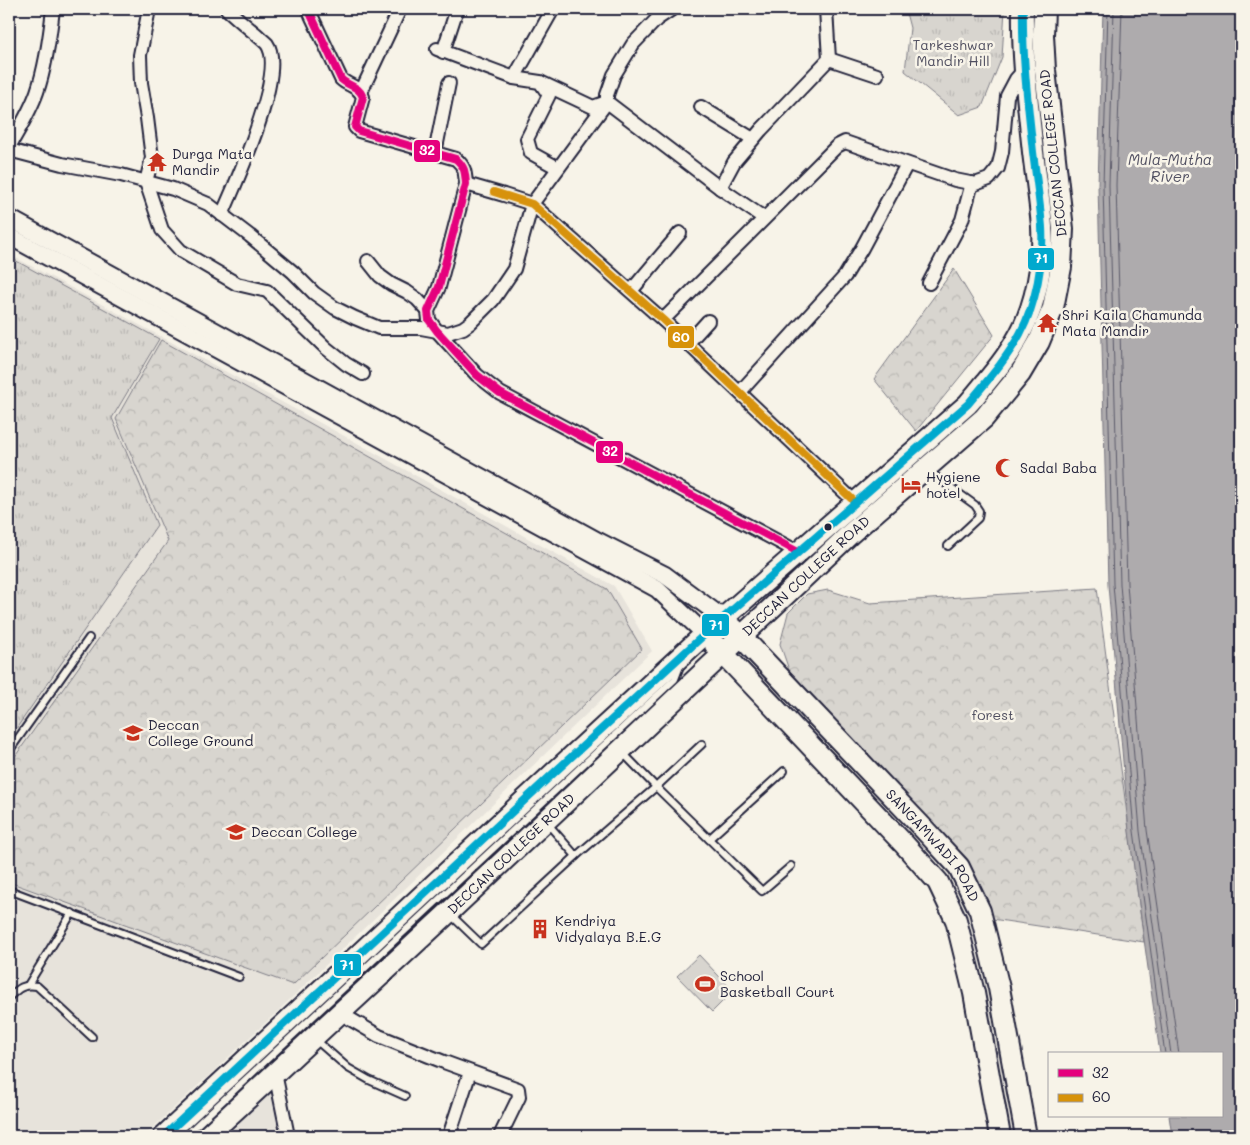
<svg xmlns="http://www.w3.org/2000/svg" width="1250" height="1145" font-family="Mali,sans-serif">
  <defs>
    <pattern id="grass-tufts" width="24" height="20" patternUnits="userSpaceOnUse" patternTransform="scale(1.25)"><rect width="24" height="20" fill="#d8d5cf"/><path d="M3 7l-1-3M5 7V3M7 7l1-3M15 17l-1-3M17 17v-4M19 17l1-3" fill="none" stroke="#b9b7b3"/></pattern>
    <pattern id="forest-crowns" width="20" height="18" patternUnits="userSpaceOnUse" patternTransform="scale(1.25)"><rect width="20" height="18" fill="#d8d5cf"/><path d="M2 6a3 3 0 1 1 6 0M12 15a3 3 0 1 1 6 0" fill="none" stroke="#b9b7b3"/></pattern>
  </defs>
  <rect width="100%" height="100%" fill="#f7f3e8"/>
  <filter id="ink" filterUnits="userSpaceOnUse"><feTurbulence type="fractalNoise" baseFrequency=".02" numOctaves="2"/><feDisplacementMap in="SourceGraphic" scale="10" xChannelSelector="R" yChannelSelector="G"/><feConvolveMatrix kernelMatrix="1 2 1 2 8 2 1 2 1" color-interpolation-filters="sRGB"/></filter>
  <g filter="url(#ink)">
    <g fill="#e7e3db">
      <polygon points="9,254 359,444 614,586 652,651 276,1013 144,1136 9,1136"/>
      <polygon points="273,1091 280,1136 225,1136"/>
    </g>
    <g fill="url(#grass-tufts)" stroke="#7d7c85">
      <polygon points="905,9 1005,9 1002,57 982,107 959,115 905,71 910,28"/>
      <polygon points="9,257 159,339 112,418 157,525 9,739"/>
    </g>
    <g fill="url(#forest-crowns)" stroke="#7d7c85">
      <polygon points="954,269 994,335 916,431 874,379"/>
      <polygon points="161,340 607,589 642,649 293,985 9,882 9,765 168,541 116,419"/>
      <polygon points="1097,588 1144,942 992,919 966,862 789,670 780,644 788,613 807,594 828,590 870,603"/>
    </g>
    <polygon fill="#d8d5cf" stroke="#7d7c85" points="699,955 733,991 712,1012 677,976"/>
    <polygon fill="#aeabad" stroke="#76747f" points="1103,9 1241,9 1241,1136 1172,1136 1169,1116 1221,1116 1221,1054 1160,1054 1129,832 1108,585 1098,185"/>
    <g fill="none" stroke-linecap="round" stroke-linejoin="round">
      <g stroke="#5a5969" stroke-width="1">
        <polyline points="1108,9 1103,185 1113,584 1134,831 1165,1054"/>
        <polyline points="1114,9 1109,185 1120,584 1140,831 1171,1054"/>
        <polyline points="1122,9 1116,185 1127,584 1147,830 1179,1054"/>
      </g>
      <defs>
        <g id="service">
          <polyline points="928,471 975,505 979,511 978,518 948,546"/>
          <polyline points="9,751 89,638"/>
          <polyline points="623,753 656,787 702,744"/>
          <polyline points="547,823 576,856"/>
          <polyline points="709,839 784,771"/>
          <polyline points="9,890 239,977"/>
          <polyline points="451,915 481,944 576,856 656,787 762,891 791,866"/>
          <polyline points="28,985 72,913"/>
          <path d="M9,997c10,-9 14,-13 28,-11l55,51"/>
          <polyline points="316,1040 348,1068 369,1080 405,1096"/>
          <polyline points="185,1136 675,679 680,666"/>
        </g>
        <g id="minor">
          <polyline points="149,9 140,55 141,83 147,118 152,158 146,182 162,230 181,251 237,284 267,291 326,348 346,364 363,374"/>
          <path d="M309,9l2,6 30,64c7,7 18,7 22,18l-8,30 4,4 97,28c9,8 9,13 10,25l-27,103 -11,24 1,9 8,11 40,44 23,18 298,159"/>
          <polyline points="437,49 514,78 540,82 549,95 527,139 531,153 558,168"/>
          <polyline points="443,52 457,9"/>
          <polyline points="829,59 877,75"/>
          <polyline points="514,78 553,9"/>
          <polyline points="540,82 593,107 607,102"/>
          <polyline points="361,92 400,9"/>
          <polyline points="607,102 720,188 764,218"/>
          <polyline points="701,107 753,139"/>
          <path d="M9,147c10,-18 21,-35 28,-55 9,-26 13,-56 16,-83"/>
          <polyline points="9,150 62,164 121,175 173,189 208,204 250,236 293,272 314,293 335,308 355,318 379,328 421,328 448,333 463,328 470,323 493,300 514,269 532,204 607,102 607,95 614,75 633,44 657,19 672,9"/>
          <polyline points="435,153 449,83"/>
          <polyline points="466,184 504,195 532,204 663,320 855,502"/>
          <polyline points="720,188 734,162 761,130 829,59 826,9"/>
          <path d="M222,215c13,-30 65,-143 45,-171 -3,-3 -8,-7 -11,-10 -10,-8 -20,-17 -29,-25"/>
          <polyline points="368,261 380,276 391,284 407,292 417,299 428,311"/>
          <polyline points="929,283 962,220 972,183"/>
          <polyline points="631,291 680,233"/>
          <polyline points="663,320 837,146 845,142 955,180 975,184 989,179 998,168 1002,152 1007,96 1016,79 1024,70 1027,70"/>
          <polyline points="688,343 708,321"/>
          <polyline points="740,392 845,276 862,248 907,164"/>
          <polyline points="340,1013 379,1036 444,1062 518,1089 519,1097 500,1136"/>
          <polyline points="275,1073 288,1136"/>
          <polyline points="449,1136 470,1072"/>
        </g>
        <g id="tertiary">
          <polyline points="9,218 598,541 665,575 723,618"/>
          <polyline points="9,236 657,589 705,634"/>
        </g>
        <g id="primary">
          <path id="s1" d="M733,628l189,199 37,40 21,44 19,77 27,148"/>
          <polyline points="715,645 904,844 938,882 956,920 974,993 1000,1136"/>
          <path d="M164,1136l393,-366 148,-136 263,-230c19,-23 38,-44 52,-70 16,-30 24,-73 22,-107 -2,-25 -6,-50 -9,-75 -5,-48 -11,-95 -10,-143"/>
          <path id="s2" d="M207,1136l241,-223 402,-379 134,-116 36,-44 19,-32 14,-34 8,-41 2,-38 -18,-159 -2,-35 1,-26"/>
        </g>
      </defs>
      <use href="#service" stroke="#22223b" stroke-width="10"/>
      <use href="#minor" stroke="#22223b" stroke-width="16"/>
      <use href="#tertiary" stroke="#22223b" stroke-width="20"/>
      <use href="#primary" stroke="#22223b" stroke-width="24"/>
      <use href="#service" stroke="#f7f3e8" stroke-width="6"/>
      <use href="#minor" stroke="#f7f3e8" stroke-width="12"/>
      <use href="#tertiary" stroke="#f7f3e8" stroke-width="16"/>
      <use href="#primary" stroke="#f7f3e8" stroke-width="20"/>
      <defs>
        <path id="bus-1" d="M309,9l2,6 30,64c7,7 18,7 22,18l-8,30 4,4 97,28c9,8 9,13 10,25l-27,103 -11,24 1,9 8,11 40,44 23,18 298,159"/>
        <polyline id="bus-2" points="494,192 532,204 663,320 855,502"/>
        <path id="bus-3" d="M164,1136l393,-366 148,-136 263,-230c19,-23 38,-44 52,-70 16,-30 24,-73 22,-107 -2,-25 -6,-50 -9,-75 -5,-48 -11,-95 -10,-143"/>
      </defs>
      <use href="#bus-1" stroke="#f7f3e8" stroke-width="11"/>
      <use href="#bus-2" stroke="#f7f3e8" stroke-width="11"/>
      <use href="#bus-3" stroke="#f7f3e8" stroke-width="11"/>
      <use href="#bus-1" stroke="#e5007d" stroke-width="8"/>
      <use href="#bus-2" stroke="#d79209" stroke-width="8"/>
      <use href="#bus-3" stroke="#00a9ce" stroke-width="8"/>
    </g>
  </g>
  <defs>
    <symbol id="temple-bare" viewBox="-9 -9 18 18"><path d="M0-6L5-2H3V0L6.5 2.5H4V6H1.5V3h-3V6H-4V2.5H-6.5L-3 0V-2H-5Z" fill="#c8321e" stroke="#f7f3e8" stroke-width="2.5" paint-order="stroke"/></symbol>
    <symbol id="mosque-bare" viewBox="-9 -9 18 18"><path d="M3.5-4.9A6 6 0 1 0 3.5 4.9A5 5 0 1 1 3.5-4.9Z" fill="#c8321e" stroke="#f7f3e8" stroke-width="2.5" paint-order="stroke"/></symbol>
    <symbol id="hotel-bare" viewBox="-9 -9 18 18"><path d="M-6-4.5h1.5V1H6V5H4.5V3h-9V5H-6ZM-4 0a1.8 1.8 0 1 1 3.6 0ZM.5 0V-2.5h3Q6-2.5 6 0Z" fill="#c8321e" stroke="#f7f3e8" stroke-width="2.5" paint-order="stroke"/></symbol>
    <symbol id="university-bare" viewBox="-9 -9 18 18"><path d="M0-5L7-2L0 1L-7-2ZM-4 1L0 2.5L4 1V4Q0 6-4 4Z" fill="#c8321e" stroke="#f7f3e8" stroke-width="2.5" paint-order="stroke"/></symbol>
    <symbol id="building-bare" viewBox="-9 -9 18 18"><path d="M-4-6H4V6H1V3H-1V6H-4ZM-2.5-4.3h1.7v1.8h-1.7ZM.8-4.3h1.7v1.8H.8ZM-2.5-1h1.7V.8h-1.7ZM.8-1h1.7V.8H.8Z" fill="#c8321e" stroke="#f7f3e8" stroke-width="2.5" paint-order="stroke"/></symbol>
    <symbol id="stadium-bare" viewBox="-9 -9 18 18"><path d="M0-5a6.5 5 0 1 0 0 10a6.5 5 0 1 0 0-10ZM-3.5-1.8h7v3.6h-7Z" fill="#c8321e" stroke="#f7f3e8" stroke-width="2.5" paint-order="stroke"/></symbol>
  </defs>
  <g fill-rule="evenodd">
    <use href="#temple-bare" x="143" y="148" width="28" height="28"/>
    <use href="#temple-bare" x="1033" y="309" width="28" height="28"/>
    <use href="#mosque-bare" x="991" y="454" width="28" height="28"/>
    <use href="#hotel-bare" x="897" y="471" width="28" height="28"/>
    <use href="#university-bare" x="119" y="719" width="28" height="28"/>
    <use href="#university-bare" x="222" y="818" width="28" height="28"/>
    <use href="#building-bare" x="526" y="915" width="28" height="28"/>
    <use href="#stadium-bare" x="691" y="970" width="28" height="28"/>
  </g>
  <circle fill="#22223b" stroke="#f7f3e8" stroke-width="2" cx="828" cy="527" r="4.5"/>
  <g text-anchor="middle" stroke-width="5" stroke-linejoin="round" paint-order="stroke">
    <g font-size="14" fill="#504f60" stroke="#f7f3e8">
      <text x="953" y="50">Tarkeshwar<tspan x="953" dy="16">Mandir Hill</tspan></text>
      <text x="993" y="720">forest</text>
    </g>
    <g font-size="14" fill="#22223b" stroke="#f7f3e8">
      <text transform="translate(1053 153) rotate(-96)" y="5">DECCAN COLLEGE ROAD</text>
      <text dy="5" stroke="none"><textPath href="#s2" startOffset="820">DECCAN COLLEGE ROAD</textPath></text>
      <text dy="5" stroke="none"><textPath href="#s1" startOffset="296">SANGAMWADI ROAD</textPath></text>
      <text dy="5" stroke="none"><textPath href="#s2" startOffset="415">DECCAN COLLEGE ROAD</textPath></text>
    </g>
    <g font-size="14" fill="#22223b" stroke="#f7f3e8" text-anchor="start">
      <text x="172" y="159">Durga Mata<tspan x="172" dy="16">Mandir</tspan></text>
      <text x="1062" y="320">Shri Kaila Chamunda<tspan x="1062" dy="16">Mata Mandir</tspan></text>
      <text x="1020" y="473">Sadal Baba</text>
      <text x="926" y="482">Hygiene<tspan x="926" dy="16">hotel</tspan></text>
      <text x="148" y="730">Deccan<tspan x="148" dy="16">College Ground</tspan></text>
      <text x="251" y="837">Deccan College</text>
      <text x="555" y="926">Kendriya<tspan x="555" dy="16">Vidyalaya B.E.G</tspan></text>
      <text x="720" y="981">School<tspan x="720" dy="16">Basketball Court</tspan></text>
    </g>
    <g font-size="15" font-style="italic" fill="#535263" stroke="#f7f3e8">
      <text x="1170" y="165">Mula-Mutha<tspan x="1170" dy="17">River</tspan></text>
    </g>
  </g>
  <g stroke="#f7f3e8" stroke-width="2">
    <rect x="413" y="139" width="28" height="24" rx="5" fill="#e5007d"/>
    <rect x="1027" y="247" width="28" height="24" rx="5" fill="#00a9ce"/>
    <rect x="667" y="325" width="28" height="24" rx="5" fill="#d79209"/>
    <rect x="595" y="440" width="29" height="24" rx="5" fill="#e5007d"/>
    <rect x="701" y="613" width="29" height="24" rx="5" fill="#00a9ce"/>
    <rect x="333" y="953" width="29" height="24" rx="5" fill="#00a9ce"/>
  </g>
  <g font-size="14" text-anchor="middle" font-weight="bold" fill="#fff">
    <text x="427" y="155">32</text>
    <text x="1041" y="263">71</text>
    <text x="681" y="342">60</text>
    <text x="610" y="456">32</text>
    <text x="716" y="630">71</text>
    <text x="347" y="970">71</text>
  </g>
  <rect width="1250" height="1145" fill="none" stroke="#f7f3e8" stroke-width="30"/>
  <rect x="15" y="15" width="1220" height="1115" fill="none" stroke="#22223b" stroke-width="2" filter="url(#ink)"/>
  <rect x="1048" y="1052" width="175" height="65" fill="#f7f3e8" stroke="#a29fa3"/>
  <rect x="1058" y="1069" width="25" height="8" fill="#e5007d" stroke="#a29fa3"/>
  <text x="1092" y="1078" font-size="15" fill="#22223b">32</text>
  <rect x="1058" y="1094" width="25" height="8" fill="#d79209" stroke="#a29fa3"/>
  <text x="1092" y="1102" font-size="15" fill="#22223b">60</text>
</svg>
